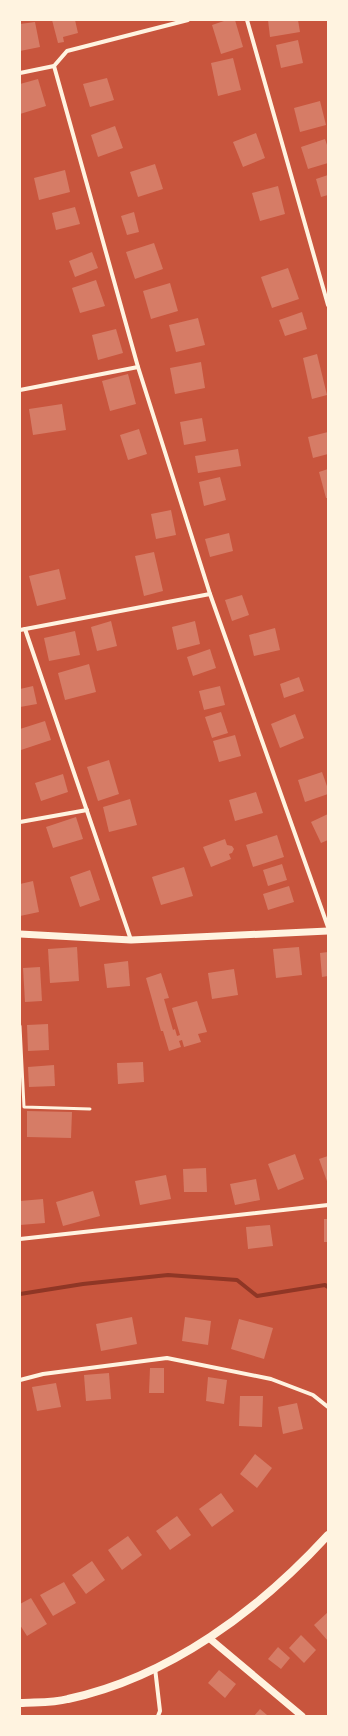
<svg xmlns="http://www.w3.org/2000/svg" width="348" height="1736" font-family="'DejaVu Sans',sans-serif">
  <rect width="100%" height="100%" fill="#c8553d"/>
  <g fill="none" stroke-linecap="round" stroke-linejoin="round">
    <polyline stroke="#8f3625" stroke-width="4" points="20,1294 83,1284 168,1275 237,1280 257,1296 325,1285 328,1287"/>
  </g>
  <g fill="#d67c66">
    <polygon points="52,20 75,20 78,33 63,37 64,42 58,43"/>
    <polygon points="227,20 235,20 243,47 221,54 212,25"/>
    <polygon points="268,20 298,20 300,32 270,37"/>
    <polygon points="35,22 40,47 20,51 20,24"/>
    <polygon points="298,40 303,63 281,68 276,45"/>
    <polygon points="233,58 241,90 218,96 211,63"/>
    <polygon points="107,78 114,100 90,107 83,84"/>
    <polygon points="38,79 46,106 20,114 20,84"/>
    <polygon points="320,101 326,125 300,132 294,108"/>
    <polygon points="115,126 123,148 98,157 91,135"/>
    <polygon points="256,133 265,158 243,167 233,142"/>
    <polygon points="325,139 328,148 328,163 308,169 301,147"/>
    <polygon points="155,164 163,189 138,197 130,172"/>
    <polygon points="65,170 70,192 39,200 34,178"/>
    <polygon points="328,175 328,195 321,197 316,179"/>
    <polygon points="278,186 285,214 260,221 252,193"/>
    <polygon points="75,207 80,224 56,230 52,213"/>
    <polygon points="134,212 139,232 127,235 121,216"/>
    <polygon points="154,243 163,269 135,279 126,252"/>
    <polygon points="92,252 98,268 75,277 69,261"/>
    <polygon points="288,268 299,299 272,308 261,277"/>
    <polygon points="96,280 105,306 80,313 72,288"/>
    <polygon points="170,283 178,311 151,319 143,291"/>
    <polygon points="302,312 307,329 285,336 279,320"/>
    <polygon points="198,318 205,345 176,352 169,325"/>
    <polygon points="116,329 123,353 98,360 92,335"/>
    <polygon points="317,354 327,395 312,399 303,358"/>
    <polygon points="201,362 205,388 175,394 170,368"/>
    <polygon points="128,374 136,404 110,411 102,381"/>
    <polygon points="62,404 66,430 33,435 29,409"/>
    <polygon points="202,418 206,441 184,445 180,422"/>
    <polygon points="139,429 147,454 128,460 120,435"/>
    <polygon points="328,432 328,454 313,458 308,437"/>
    <polygon points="238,449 241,466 198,473 195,456"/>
    <polygon points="328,469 328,498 326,498 319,472"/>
    <polygon points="220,477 226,500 204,506 199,482"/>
    <polygon points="171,510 176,535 156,539 151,514"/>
    <polygon points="229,533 233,551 210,557 205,539"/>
    <polygon points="154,552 163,591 144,596 135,556"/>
    <polygon points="59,569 66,599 37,606 29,576"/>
    <polygon points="242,595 249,615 232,621 225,600"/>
    <polygon points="111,621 117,646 97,651 91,627"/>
    <polygon points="195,621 200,644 177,650 172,627"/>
    <polygon points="275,628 280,650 254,656 249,635"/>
    <polygon points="75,631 80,655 49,661 44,638"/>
    <polygon points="210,649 216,668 193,676 187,657"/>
    <polygon points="89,664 96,692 65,700 58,673"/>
    <polygon points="299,677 304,691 284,698 280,684"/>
    <polygon points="33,686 37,704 20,707 20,689"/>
    <polygon points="220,686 225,705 204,710 199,691"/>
    <polygon points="221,712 228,733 212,738 205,717"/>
    <polygon points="295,714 304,738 280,748 271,724"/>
    <polygon points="45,721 51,740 21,750 20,729"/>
    <polygon points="235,735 241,756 219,762 213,741"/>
    <polygon points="109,760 119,794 98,801 87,767"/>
    <polygon points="322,772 328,789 328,794 305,802 298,780"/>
    <polygon points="63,774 68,792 41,801 35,783"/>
    <polygon points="256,792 263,813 235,821 229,800"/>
    <polygon points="130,799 137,825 109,832 103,807"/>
    <polygon points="328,814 328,840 321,843 311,822"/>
    <polygon points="76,817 83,839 53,848 46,827"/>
    <polygon points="277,835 284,857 253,867 246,845"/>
    <polygon points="225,839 227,845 232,846 234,849 232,853 229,854 231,859 211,867 203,847"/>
    <polygon points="282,864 287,880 268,886 263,870"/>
    <polygon points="184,867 193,896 161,905 152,877"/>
    <polygon points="90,870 100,900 80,907 70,877"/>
    <polygon points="33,881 39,912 20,916 20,884"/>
    <polygon points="289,886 294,902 268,910 263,894"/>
    <polygon points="77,947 79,981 50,983 48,949"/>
    <polygon points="299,947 302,975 276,978 273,949"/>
    <polygon points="328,952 328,976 322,977 320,953"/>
    <polygon points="128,961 130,986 107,988 104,964"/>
    <polygon points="40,967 42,1001 25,1002 23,968"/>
    <polygon points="234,969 238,995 212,999 208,973"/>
    <polygon points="161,973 169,998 164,999 173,1030 175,1029 177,1036 180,1035 172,1008 197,1001 207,1032 198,1034 201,1042 184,1047 182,1040 179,1041 181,1047 169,1051 163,1031 161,1031 146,978"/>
    <polygon points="48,1024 49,1050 28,1051 27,1025"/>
    <polygon points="143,1062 144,1082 118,1084 117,1063"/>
    <polygon points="54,1065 55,1086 29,1087 28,1067"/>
    <polygon points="27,1111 72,1112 71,1138 27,1137"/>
    <polygon points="295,1154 304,1179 278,1190 268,1164"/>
    <polygon points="328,1156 328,1184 319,1159"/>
    <polygon points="206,1168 207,1192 184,1192 183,1169"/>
    <polygon points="166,1175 171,1199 140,1205 135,1181"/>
    <polygon points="256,1179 260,1200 235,1205 230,1184"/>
    <polygon points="93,1191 100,1216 63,1226 56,1202"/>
    <polygon points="43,1199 45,1223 20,1225 20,1201"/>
    <rect x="324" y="1219" width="4" height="23"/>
    <polygon points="270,1225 273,1246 248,1249 246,1227"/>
    <polygon points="132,1317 137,1344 101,1351 96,1324"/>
    <polygon points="185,1317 211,1321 208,1345 182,1341"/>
    <polygon points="239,1319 273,1328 264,1359 231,1349"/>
    <polygon points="150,1368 164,1368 164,1393 149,1393"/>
    <polygon points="109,1373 111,1399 86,1401 84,1375"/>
    <polygon points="208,1377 227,1380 224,1404 206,1401"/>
    <polygon points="56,1383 61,1407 37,1411 32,1387"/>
    <polygon points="240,1396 263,1396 262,1427 239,1426"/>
    <polygon points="297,1403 303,1429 283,1434 278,1407"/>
    <polygon points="255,1454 272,1468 257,1488 240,1474"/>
    <polygon points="221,1493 234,1511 212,1527 199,1509"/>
    <polygon points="177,1516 191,1535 170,1550 156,1531"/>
    <polygon points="128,1536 142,1555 122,1570 108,1550"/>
    <polygon points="92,1561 105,1580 86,1594 72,1575"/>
    <polygon points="64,1582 76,1603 53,1616 40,1595"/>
    <polygon points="31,1598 47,1624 27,1636 20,1625 20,1604"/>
    <polygon points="328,1612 328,1641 314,1625"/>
    <polygon points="301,1635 316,1650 304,1663 289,1648"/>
    <polygon points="278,1647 290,1658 281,1669 268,1659"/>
    <polygon points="219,1670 236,1684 225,1698 208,1683"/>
    <polygon points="260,1709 267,1715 266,1716 254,1716"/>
  </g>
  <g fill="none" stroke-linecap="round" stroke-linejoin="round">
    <polyline stroke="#fff3e0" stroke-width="3" points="20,1026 24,1107 90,1109"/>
    <g stroke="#fff3e0" stroke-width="4">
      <polyline points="247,20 328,305"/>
      <polyline points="54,66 138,367 210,594 328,927"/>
      <polyline points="20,73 54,66 67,51 188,20"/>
      <polyline points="20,390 138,367"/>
      <polyline points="25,629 131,940"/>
      <polyline points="20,630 210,594"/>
      <polyline points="20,822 87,810"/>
      <polyline points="20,1239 328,1205"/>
      <polyline points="20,1380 43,1374 167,1358 271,1379 313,1395 328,1407"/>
      <polyline points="155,1668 160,1711 158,1716"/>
    </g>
    <g stroke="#fff3e0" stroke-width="7">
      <polyline points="20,934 131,940 328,931"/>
      <polyline points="209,1638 302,1716"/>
    </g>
    <path stroke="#fff3e0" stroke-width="8" d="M20,1703c16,-1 33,0 48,-4 102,-22 191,-89 260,-164"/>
  </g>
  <rect width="348" height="1736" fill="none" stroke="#fff3e0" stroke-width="42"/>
</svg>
